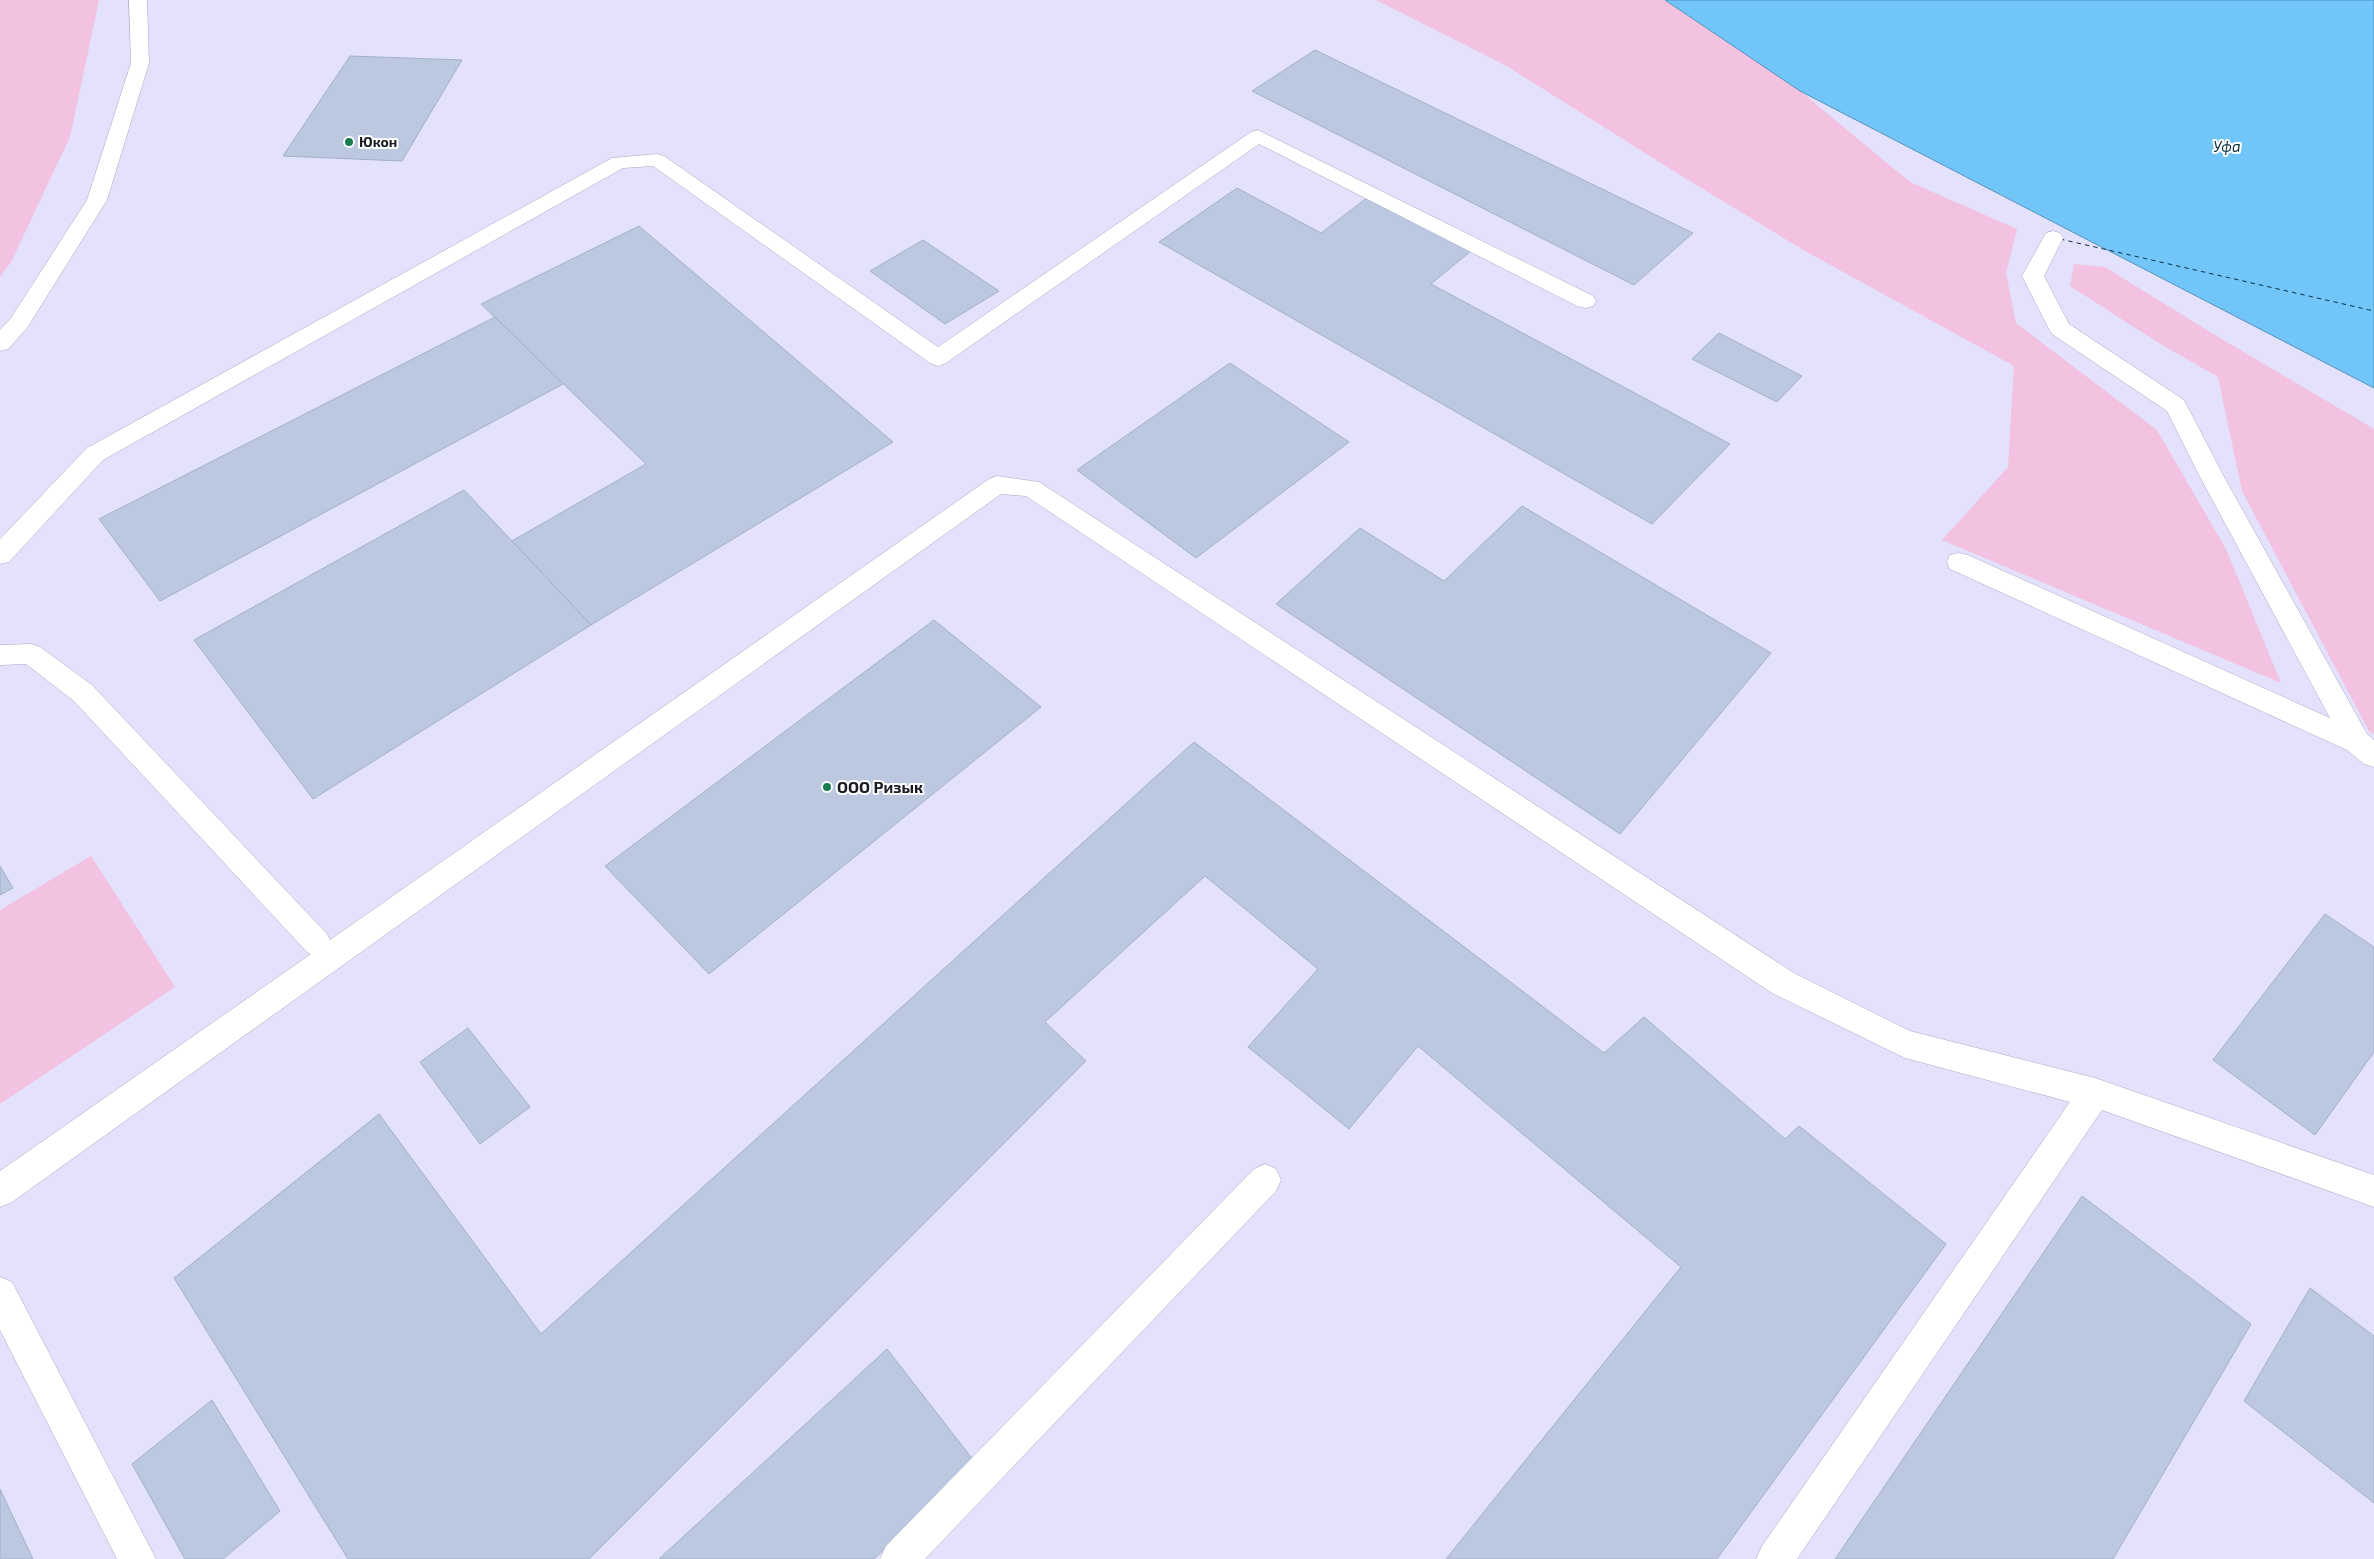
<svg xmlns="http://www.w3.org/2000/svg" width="2374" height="1559" font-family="'Exo 2',sans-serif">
  <rect width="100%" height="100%" fill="#e3e1fc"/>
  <g fill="#f2c2e0">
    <polygon points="0,0 99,0 70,137 11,262 0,277"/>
    <polygon points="1376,0 1665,0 1800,91 1910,182 2017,229 2006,273 2016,323 2157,430 2226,549 2281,683 1942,540 2008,467 2014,366 1805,251 1680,175 1505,65"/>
    <polygon points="2074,264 2105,267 2210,332 2374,429 2374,734 2369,731 2242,491 2218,377 2162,345 2070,286"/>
    <polygon points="91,856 175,987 0,1104 0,910"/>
  </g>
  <polygon fill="#71c5f9" stroke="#5792b9" points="1665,0 2374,0 2374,388 1800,91"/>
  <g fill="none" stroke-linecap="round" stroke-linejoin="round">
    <polyline stroke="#0c3246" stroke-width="1" stroke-dasharray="4.5 4" stroke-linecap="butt" points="2060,239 2374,311"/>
  </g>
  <g fill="#bbc8e0" stroke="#a3b0c8">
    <polygon points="1315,50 1693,233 1634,285 1252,91"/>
    <polygon points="350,56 462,60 402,161 283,156"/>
    <polygon points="1237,188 1321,233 1368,197 1471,251 1431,284 1730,444 1652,524 1159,242"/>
    <polygon points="639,226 893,442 591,625 512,541 646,464 481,304"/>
    <polygon points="923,240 999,291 945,324 870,271"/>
    <polygon points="495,317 563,384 160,601 99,519"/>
    <polygon points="1719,333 1802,376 1777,402 1692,359"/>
    <polygon points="1230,363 1349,442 1196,558 1077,470"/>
    <polygon points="464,490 591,625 313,799 194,640"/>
    <polygon points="1522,506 1771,653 1620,834 1276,604 1360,528 1444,581"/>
    <polygon points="934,620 1041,707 709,974 605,866"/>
    <polygon points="1194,742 1604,1053 1644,1017 1785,1139 1799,1126 1946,1244 1717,1559 1446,1559 1681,1267 1418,1046 1349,1129 1248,1047 1318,969 1205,876 1045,1022 1086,1061 589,1559 348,1559 174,1278 379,1114 541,1334"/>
    <polygon points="0,866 13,888 0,895"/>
    <polygon points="2325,914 2374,947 2374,1052 2315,1135 2213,1060"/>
    <polygon points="468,1028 530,1107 480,1144 420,1062"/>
    <polygon points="2082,1196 2251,1324 2113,1559 1835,1559"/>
    <polygon points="2310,1288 2374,1336 2374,1503 2244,1401"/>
    <polygon points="887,1349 974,1461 874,1559 659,1559"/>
    <polygon points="212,1400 280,1511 223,1559 185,1559 132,1464"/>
    <polygon points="0,1489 33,1559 0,1559"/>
  </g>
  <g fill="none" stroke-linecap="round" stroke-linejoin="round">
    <defs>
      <g id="service">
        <polygon points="1258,130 1593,296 1596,301 1593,306 1585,308 1577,306 1259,144 946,363 938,366 930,363 653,166 623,168 103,460 9,562 0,564 0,539 87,448 612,158 657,154 664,156 938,347 1251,132"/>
        <polygon points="2053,231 2060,233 2063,238 2044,276 2069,324 2184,400 2223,475 2367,734 2374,740 2374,767 2364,764 2347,750 1950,569 1947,562 1950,555 1959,553 1968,555 2330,718 2199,475 2167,411 2052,334 2049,329 2022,276 2046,233"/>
        <polygon points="997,476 1039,482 1794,973 1910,1031 2095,1078 2374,1175 2374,1207 2102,1110 1797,1559 1756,1559 1762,1546 2070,1102 1905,1058 1772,993 1026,496 1001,494 12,1202 0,1207 0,1171 311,954 307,952 74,701 26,664 0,665 0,645 31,644 40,647 92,685 327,934 330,940 989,479"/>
        <polygon points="1265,1164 1276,1169 1281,1180 1276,1191 925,1559 880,1559 886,1546 1254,1169"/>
        <polygon points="0,1277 12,1282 156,1559 117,1559 0,1330"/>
      </g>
      <polygon id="minor" points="129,0 147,0 149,63 107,200 27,328 8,349 0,351 0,330 11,318 87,200 131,63"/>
    </defs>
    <use href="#service" stroke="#aaa8c2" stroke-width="1"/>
    <use href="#minor" stroke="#aaa8c2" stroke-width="1"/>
    <use href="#service" fill="#fff" fill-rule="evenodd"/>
    <use href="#minor" fill="#fff" fill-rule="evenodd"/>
  </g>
  <g fill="#1a7a51" stroke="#fff" stroke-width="2">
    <circle cx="349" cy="142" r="5"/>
    <circle cx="827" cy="787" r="5"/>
  </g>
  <g text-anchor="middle" stroke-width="4" stroke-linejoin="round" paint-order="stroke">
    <g font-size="14" font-weight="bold" fill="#1b1b24" stroke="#fff" text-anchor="start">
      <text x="359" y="147">Юкон</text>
    </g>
    <g font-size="15" font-style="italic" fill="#0c3246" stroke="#fff">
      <text x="2227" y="152">Уфа</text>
    </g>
    <g font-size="16" font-weight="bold" fill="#1b1b24" stroke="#fff" text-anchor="start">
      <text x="837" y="793">ООО Ризык</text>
    </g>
  </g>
</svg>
